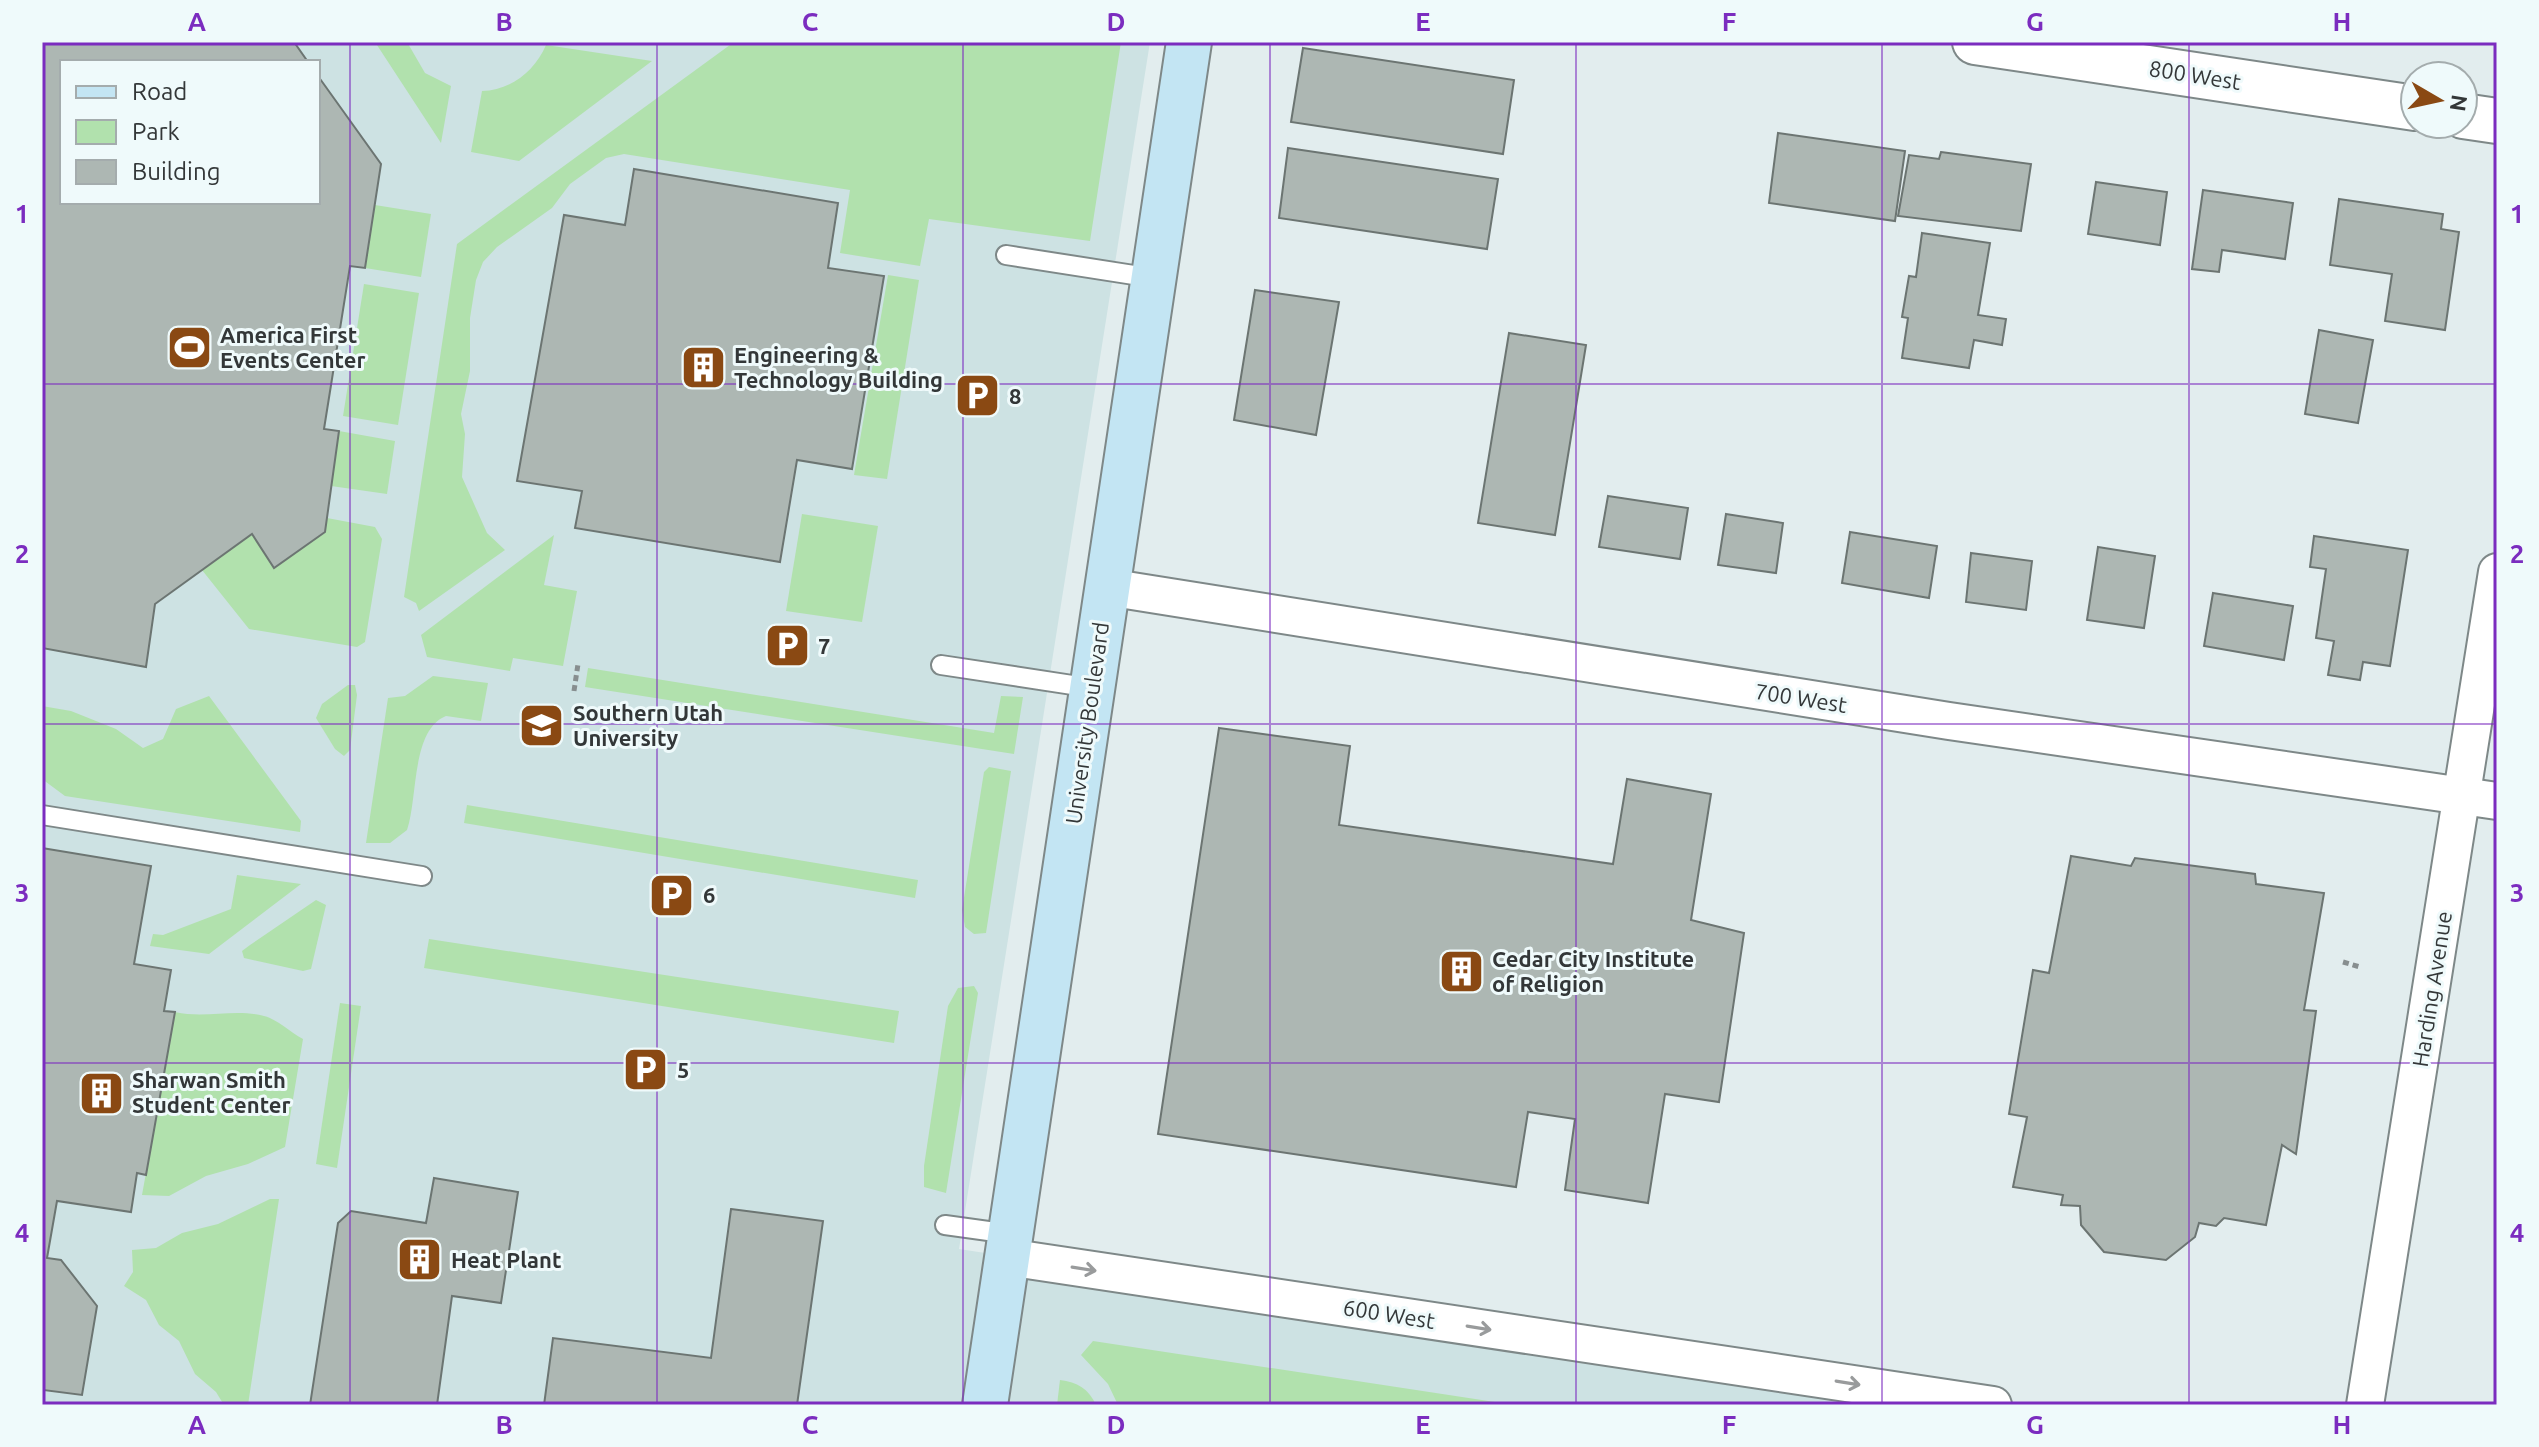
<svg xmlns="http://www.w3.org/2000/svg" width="2539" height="1447" font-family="Ubuntu,sans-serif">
  <rect width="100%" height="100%" fill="#e2edee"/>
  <path fill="#cde2e3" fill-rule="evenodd" d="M42,42h1108l-191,1207 1034,156h-1951zM62,62h256v140h-256z"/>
  <g fill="#b1e1ad">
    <polygon points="375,42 407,42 425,73 451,86 441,143"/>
    <polygon points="734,42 1121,42 1090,241 929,219 920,266 840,253 850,190 624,154 606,158 570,184 552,208 497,247 483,262 476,280 470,318 470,371 461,414 465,434 462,477 487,533 505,550 419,611 416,603 404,597 457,244"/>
    <path d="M546,45l106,16 -133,100 -48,-9 11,-61c29,-1 53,-20 64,-46z"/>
    <polygon points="375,205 431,214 421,277 365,268"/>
    <polygon points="888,275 919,280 887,479 854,475"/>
    <polygon points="364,284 419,293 398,425 343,416"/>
    <polygon points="339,431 395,441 387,494 331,486"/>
    <polygon points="802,514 878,526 862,622 786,611"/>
    <polygon points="327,518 375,527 382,539 365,642 357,647 249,629 202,570 252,534 274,568 325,532"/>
    <polygon points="554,535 544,585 577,591 563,666 513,658 510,671 427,657 421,635"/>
    <polygon points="588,668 994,733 1001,696 1023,697 1014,754 585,687"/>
    <path d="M433,676l55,7 -7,38 -35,-5c-35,14 -28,82 -39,114l-17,13h-24l22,-145 17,-2z"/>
    <polygon points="348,685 355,685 357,695 350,750 344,756 335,749 316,718 322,704"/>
    <polygon points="209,696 301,821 300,832 65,796 42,779 42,706 71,711 116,729 143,748 163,739 176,709"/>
    <polygon points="989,767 1011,771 986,933 974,934 965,927 962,910 984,772"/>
    <polygon points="467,805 918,880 915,898 464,823"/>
    <polygon points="237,875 301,884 209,954 150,946 153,934 163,935 231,909"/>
    <polygon points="316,900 326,905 311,969 303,971 244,958 242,951 250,945"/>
    <polygon points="429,939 899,1011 894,1043 424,968"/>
    <polygon points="974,986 978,993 946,1193 924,1187 924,1166 948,1006 958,988"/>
    <polygon points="340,1003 361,1006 337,1168 316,1164"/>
    <path d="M175,1012c31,7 59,-4 89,4 13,3 26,16 39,23l-18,108 -37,17 -42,12 -37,20 -27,-1z"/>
    <polygon points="270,1199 279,1199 248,1405 224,1405 216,1392 195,1374 179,1341 159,1325 146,1300 124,1286 133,1272 132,1250 156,1248 182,1233 218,1224"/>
    <polygon points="1093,1341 1508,1404 1508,1405 1118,1405 1108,1384 1081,1355"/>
    <path d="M1060,1380c17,2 29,9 36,25h-39z"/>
  </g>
  <g fill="#adb7b3" stroke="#6c7572" stroke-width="2">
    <polygon points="42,42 294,42 308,62 62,62 62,202 318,202 318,76 381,164 365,268 350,266 324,429 339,431 325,532 274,568 252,534 155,604 146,667 42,648"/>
    <polygon points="1303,48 1514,80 1503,154 1291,122"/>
    <polygon points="1778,133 1905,151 1895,221 1769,203"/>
    <polygon points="1288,148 1498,179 1487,249 1279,218"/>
    <polygon points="1941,152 2031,164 2021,231 1898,216 1909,155 1939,159"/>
    <polygon points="634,169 838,203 828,268 884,276 852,469 797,460 780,562 575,528 582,491 517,481 564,215 625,225"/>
    <polygon points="2096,182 2167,192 2160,245 2088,234"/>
    <polygon points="2203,190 2293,203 2285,259 2222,250 2219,272 2192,269"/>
    <polygon points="2339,199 2443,214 2441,229 2459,232 2445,330 2385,321 2392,274 2330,265"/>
    <polygon points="1922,233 1990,243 1978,315 2006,319 2002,345 1974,340 1969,368 1902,358 1908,318 1902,317 1909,276 1916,277"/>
    <polygon points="1255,290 1339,302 1316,435 1234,420"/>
    <polygon points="2319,330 2373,340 2358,423 2305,414"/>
    <polygon points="1509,333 1586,345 1555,535 1478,523"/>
    <polygon points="1608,496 1688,508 1680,559 1599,547"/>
    <polygon points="1726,514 1783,523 1776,573 1718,565"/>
    <polygon points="1850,532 1937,546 1929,598 1842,583"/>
    <polygon points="2314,536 2408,550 2390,666 2363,662 2360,680 2328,675 2334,641 2316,638 2326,569 2310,567"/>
    <polygon points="2098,547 2155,556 2144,628 2087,620"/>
    <polygon points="1971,553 2032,561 2026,610 1966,602"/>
    <polygon points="2213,593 2293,606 2284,660 2204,646"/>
    <polygon points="1219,728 1350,746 1339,825 1613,864 1627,779 1711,794 1691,920 1744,933 1719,1102 1665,1094 1648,1203 1565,1190 1575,1119 1528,1112 1516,1187 1158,1134"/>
    <polygon points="42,848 151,866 134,964 171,970 164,1011 175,1012 146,1175 137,1173 131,1212 57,1201 47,1258 61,1260 97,1306 82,1395 44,1390 42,1402"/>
    <polygon points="2071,856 2131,866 2135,858 2255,874 2256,884 2324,893 2304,1010 2316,1011 2296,1154 2282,1145 2266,1225 2224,1218 2216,1226 2199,1223 2195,1237 2166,1260 2104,1252 2081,1225 2080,1206 2061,1205 2063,1195 2013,1187 2027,1117 2009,1114 2033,970 2049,973"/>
    <polygon points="434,1178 518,1192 501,1303 452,1296 437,1405 310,1405 338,1223 351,1211 426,1223"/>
    <polygon points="731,1209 823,1221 797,1405 544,1405 553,1338 711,1358"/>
  </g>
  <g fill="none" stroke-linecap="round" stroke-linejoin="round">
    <defs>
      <g id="service">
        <polyline points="1006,255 1153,278"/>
        <polyline points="941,665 1092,688"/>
        <polyline points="42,815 422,876"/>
        <polyline points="945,1225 1010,1234"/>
      </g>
      <g id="minor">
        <polyline points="1107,587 1949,721 2497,801"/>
        <polyline points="1007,1257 1993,1405"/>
        <polyline points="2365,1405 2497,572"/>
      </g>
      <g id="tertiary">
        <polyline points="1975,42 2415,108"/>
        <polyline points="2463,116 2497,121"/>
      </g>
      <polyline id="secondary" points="985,1405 1189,42"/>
    </defs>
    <use href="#service" stroke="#7e8888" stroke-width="22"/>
    <use href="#minor" stroke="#7e8888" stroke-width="40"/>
    <use href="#tertiary" stroke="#7e8888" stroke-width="48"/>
    <use href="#secondary" stroke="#7e8888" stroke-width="48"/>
    <g stroke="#878e8f" stroke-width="5" stroke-dasharray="6 4" stroke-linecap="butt">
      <polyline points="574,691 578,664"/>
      <polyline points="2343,962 2360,967"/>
      <polyline points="1557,1404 1558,1405"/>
    </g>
    <use href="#service" stroke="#fff" stroke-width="18"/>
    <use href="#minor" stroke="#fff" stroke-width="36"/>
    <use href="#tertiary" stroke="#fff" stroke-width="44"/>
    <use href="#secondary" stroke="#c3e5f3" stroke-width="44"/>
  </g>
  <defs><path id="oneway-shaft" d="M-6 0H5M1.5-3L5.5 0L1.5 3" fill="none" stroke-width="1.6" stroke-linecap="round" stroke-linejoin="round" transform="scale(2)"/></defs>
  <g stroke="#999b9c">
    <use href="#oneway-shaft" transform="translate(1084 1269) rotate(9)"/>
    <use href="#oneway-shaft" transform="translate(1479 1328) rotate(9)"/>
    <use href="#oneway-shaft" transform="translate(1848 1383) rotate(9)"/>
  </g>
  <path fill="none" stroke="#7b2cbf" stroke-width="2" stroke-opacity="0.55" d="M350,42v1363M657,42v1363M963,42v1363M1270,42v1363M1576,42v1363M1882,42v1363M2189,42v1363M42,384h2455M42,724h2455M42,1063h2455"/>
  <defs>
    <symbol id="stadium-square" viewBox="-11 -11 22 22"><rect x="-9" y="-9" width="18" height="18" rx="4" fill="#8a4913" stroke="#effafb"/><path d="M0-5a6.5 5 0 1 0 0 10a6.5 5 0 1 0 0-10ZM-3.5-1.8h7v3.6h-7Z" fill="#fff"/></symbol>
    <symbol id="building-square" viewBox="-11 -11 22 22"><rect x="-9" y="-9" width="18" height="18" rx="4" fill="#8a4913" stroke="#effafb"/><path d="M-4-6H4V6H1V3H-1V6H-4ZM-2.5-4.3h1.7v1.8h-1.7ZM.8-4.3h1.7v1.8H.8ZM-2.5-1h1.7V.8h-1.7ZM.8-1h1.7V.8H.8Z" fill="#fff"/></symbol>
    <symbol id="parking-square" viewBox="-11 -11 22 22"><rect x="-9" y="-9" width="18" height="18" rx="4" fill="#8a4913" stroke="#effafb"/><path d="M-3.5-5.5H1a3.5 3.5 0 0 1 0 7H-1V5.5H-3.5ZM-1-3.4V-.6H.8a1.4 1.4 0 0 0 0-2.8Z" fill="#fff"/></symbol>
    <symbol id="university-square" viewBox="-11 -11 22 22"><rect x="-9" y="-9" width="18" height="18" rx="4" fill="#8a4913" stroke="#effafb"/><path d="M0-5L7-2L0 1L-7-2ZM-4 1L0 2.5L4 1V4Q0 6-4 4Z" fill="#fff"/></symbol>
  </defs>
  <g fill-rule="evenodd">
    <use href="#stadium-square" x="164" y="322" width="51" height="51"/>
    <use href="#building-square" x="678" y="342" width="51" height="51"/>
    <use href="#parking-square" x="952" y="370" width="51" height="51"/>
    <use href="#parking-square" x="762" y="620" width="51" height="51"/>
    <use href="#university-square" x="516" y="700" width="51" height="51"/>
    <use href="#parking-square" x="646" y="870" width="51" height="51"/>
    <use href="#building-square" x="1436" y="946" width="51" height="51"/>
    <use href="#parking-square" x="620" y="1044" width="51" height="51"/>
    <use href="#building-square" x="76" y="1068" width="51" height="51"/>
    <use href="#building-square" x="394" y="1234" width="51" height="51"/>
  </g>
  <g text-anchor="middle" stroke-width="6" stroke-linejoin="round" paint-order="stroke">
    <g font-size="22" fill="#333738" stroke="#effafb">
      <text transform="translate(2195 75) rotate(9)" y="8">800 West</text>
      <text transform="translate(1801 698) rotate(9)" y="8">700 West</text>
      <text transform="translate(1087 723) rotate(-82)" y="8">University Boulevard</text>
      <text transform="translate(2432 989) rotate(-81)" y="8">Harding Avenue</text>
      <text transform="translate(1389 1314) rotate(9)" y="8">600 West</text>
    </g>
    <g font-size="22" font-weight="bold" fill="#333738" stroke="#effafb" text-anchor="start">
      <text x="220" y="343">America First<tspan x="220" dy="25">Events Center</tspan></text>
      <text x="734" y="363">Engineering &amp;<tspan x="734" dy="25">Technology Building</tspan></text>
      <text x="1009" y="404">8</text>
      <text x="818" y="654">7</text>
      <text x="573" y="721">Southern Utah<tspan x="573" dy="25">University</tspan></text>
      <text x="703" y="903">6</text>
      <text x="1492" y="967">Cedar City Institute<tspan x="1492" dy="25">of Religion</tspan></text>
      <text x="677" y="1078">5</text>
      <text x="132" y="1088">Sharwan Smith<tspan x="132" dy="25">Student Center</tspan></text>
      <text x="451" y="1268">Heat Plant</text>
    </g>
  </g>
  <rect width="2539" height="1447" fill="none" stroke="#effafb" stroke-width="88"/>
  <rect x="60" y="60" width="260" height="144" fill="#effafb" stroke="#a4acad" stroke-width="2"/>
  <rect x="76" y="86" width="40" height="12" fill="#c3e5f3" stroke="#a4acad" stroke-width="2"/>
  <text x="132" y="100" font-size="24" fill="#333738">Road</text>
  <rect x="76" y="120" width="40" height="24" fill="#b1e1ad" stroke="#a4acad" stroke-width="2"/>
  <text x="132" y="140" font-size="24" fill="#333738">Park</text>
  <rect x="76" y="160" width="40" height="24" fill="#adb7b3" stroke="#a4acad" stroke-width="2"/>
  <text x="132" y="180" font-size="24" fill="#333738">Building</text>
  <g transform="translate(2439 100) rotate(99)"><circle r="38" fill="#effafb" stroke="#a4acad" stroke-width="2"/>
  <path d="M0-6L14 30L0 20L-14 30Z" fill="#8a4913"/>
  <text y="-12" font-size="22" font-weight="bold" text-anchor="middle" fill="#333738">N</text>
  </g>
  <rect x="44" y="44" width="2451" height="1359" fill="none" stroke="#7b2cbf" stroke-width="3"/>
  <g font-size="26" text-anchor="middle" font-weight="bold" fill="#7b2cbf">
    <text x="197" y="31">A</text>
    <text x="504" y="31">B</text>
    <text x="810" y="31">C</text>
    <text x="1116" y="31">D</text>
    <text x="1423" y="31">E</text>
    <text x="1729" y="31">F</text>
    <text x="2035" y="31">G</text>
    <text x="2342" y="31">H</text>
    <text x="22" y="223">1</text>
    <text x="2517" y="223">1</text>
    <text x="22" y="563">2</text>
    <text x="2517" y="563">2</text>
    <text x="22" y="902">3</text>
    <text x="2517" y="902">3</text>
    <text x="22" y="1242">4</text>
    <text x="2517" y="1242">4</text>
    <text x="197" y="1434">A</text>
    <text x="504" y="1434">B</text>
    <text x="810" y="1434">C</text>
    <text x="1116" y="1434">D</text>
    <text x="1423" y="1434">E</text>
    <text x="1729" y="1434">F</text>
    <text x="2035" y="1434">G</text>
    <text x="2342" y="1434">H</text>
  </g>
</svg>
